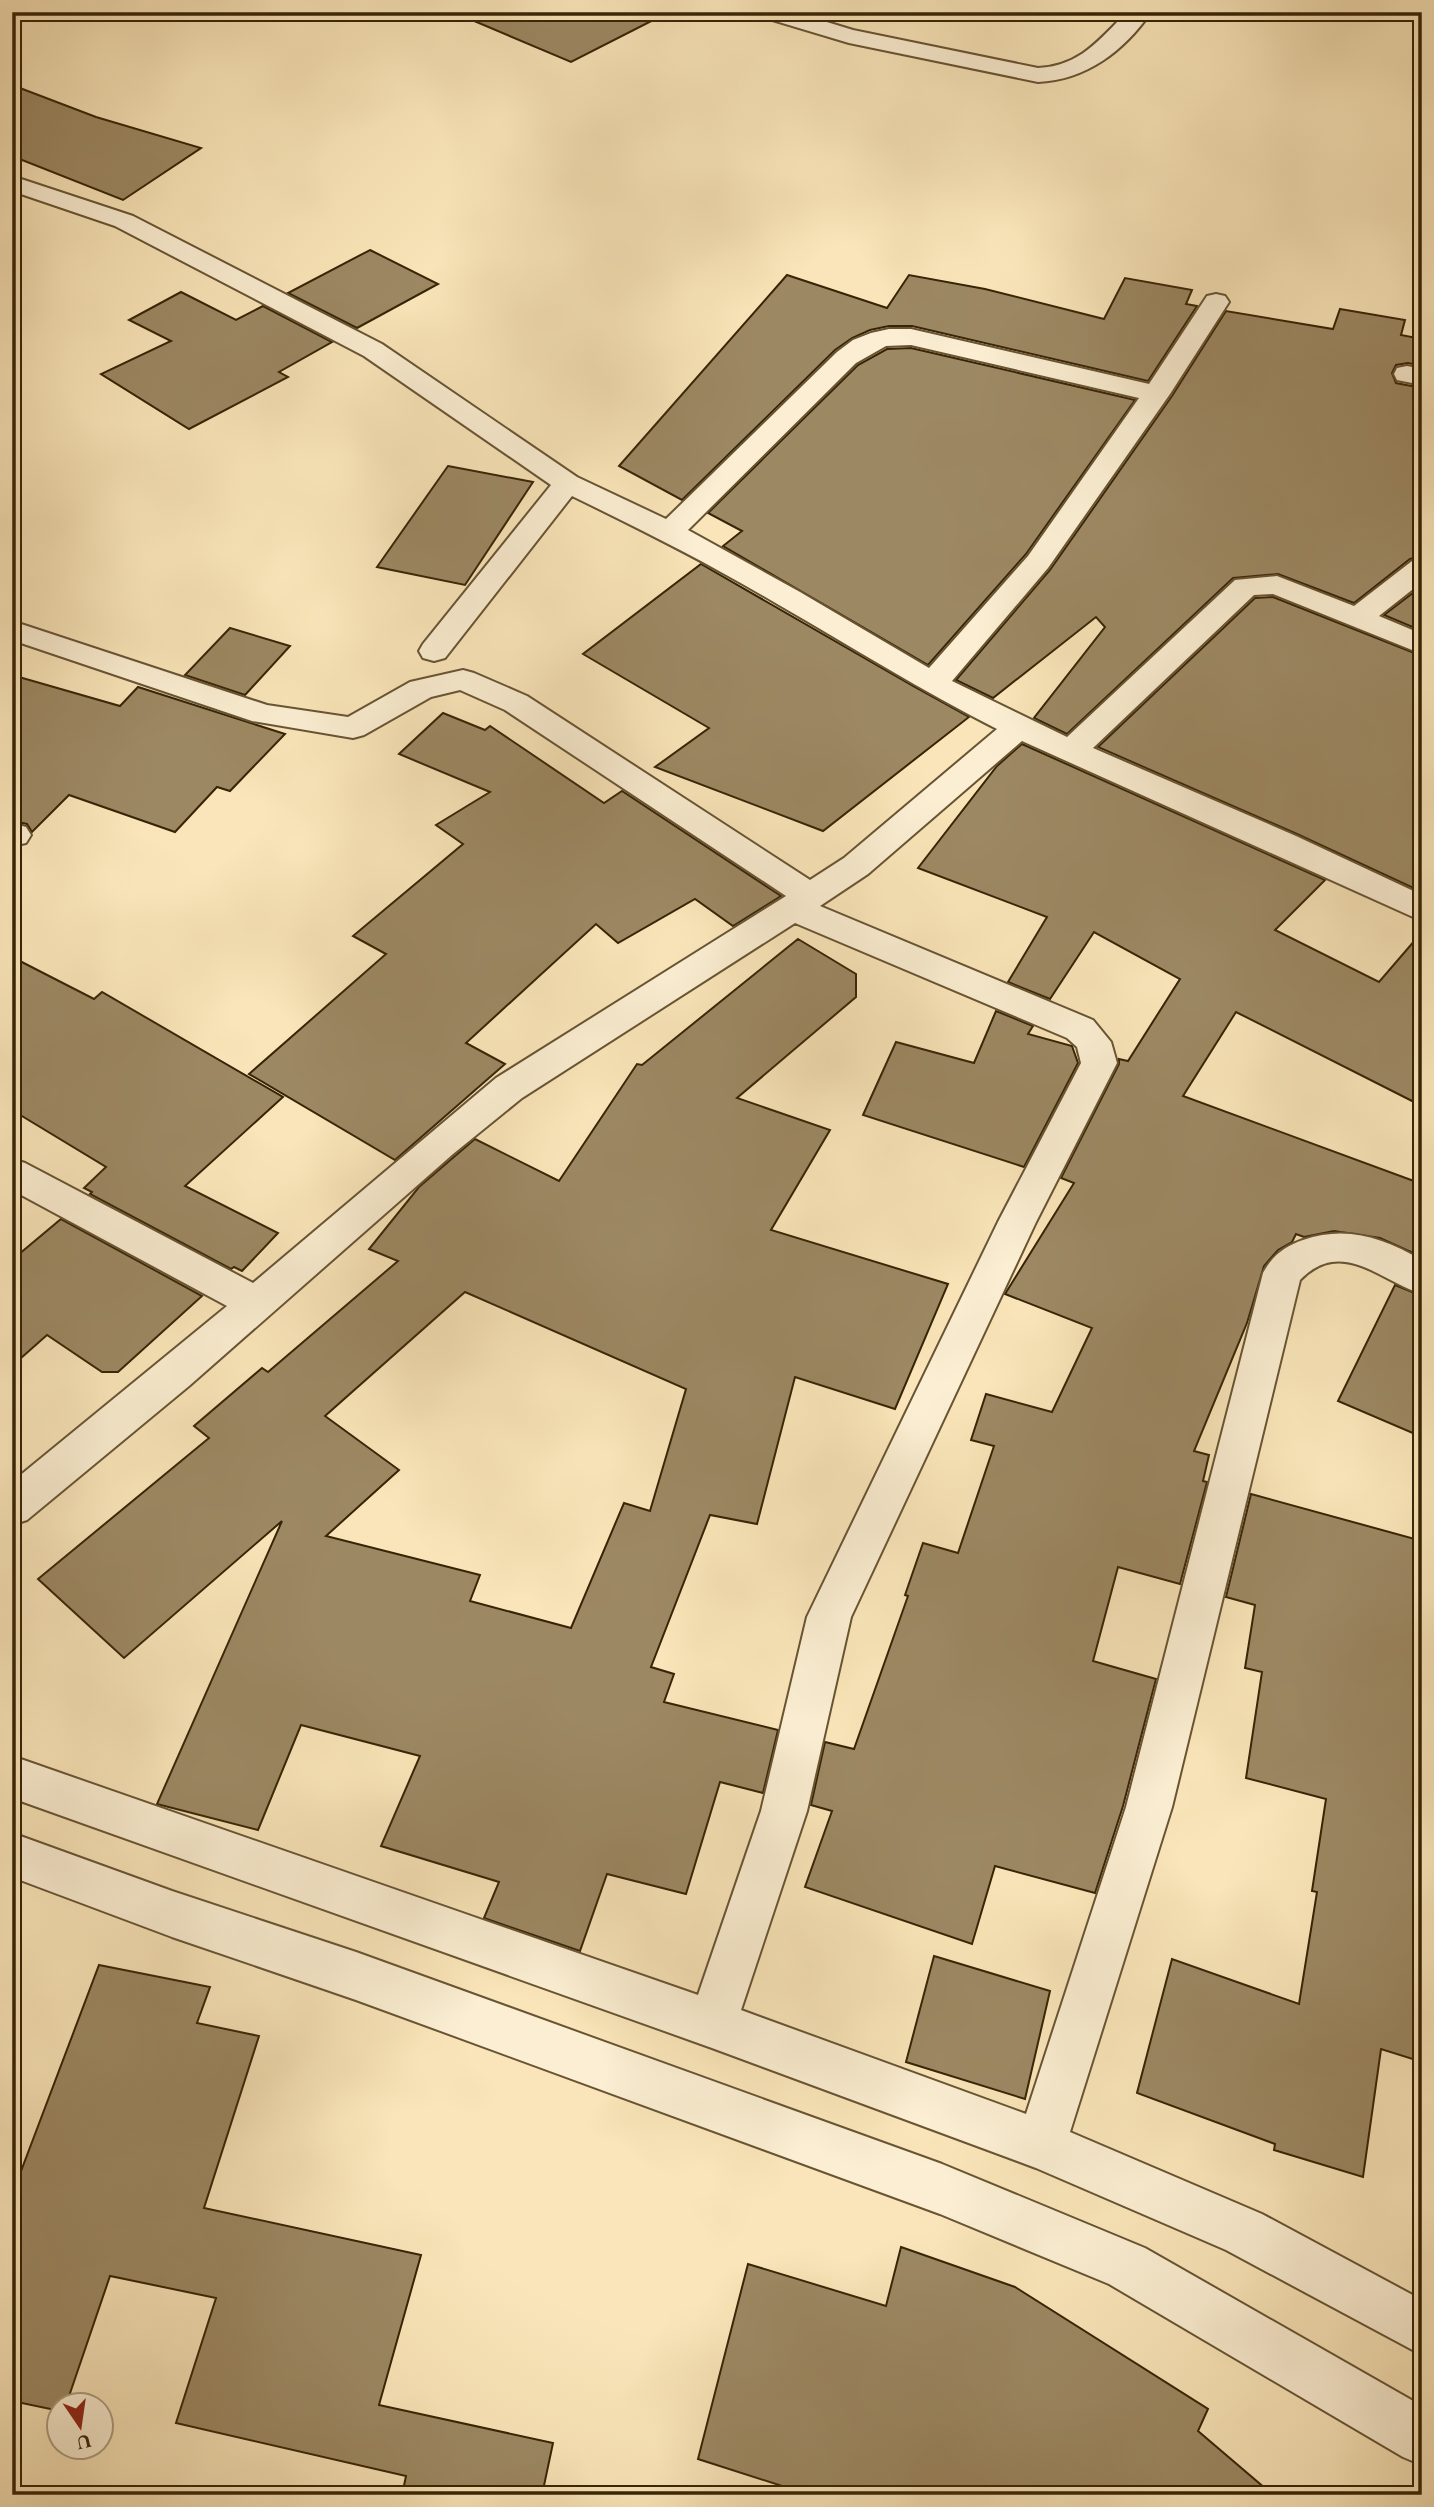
<svg xmlns="http://www.w3.org/2000/svg" width="1434" height="2507" font-family="'EB Garamond',serif">
  <rect width="100%" height="100%" fill="#f9e5b9"/>
  <filter id="stains"><feTurbulence type="fractalNoise" baseFrequency=".00286" numOctaves="4"/><feColorMatrix values="0 0 0 0 .2 0 0 0 0 .09 0 0 0 0 .02 0 0 0 .5 -.17"/></filter>
  <radialGradient id="worn" r=".72"><stop offset=".6" stop-color="#630" stop-opacity="0"/><stop offset="1" stop-color="#630" stop-opacity=".3"/></radialGradient>
  <g fill="#9c8863" stroke="#372406" stroke-width="2" fill-rule="evenodd">
    <polygon points="453,12 669,12 571,62"/>
    <polygon points="12,85 96,117 201,148 123,200 12,156"/>
    <polygon points="370,250 438,284 357,328 288,293"/>
    <polygon points="787,275 887,308 909,275 985,289 1104,319 1125,278 1192,290 1186,304 1197,306 1148,381 912,326 889,326 870,330 852,338 835,350 682,500 619,466"/>
    <polygon points="181,292 236,320 263,306 332,342 279,372 288,377 189,429 101,374 171,341 129,320"/>
    <polygon points="1340,309 1405,320 1401,335 1422,339 1422,366 1408,363 1396,365 1392,373 1396,383 1422,388 1422,556 1410,559 1354,603 1278,574 1233,578 1067,734 1034,718 1105,627 1096,617 993,698 956,680 1050,570 1172,396 1226,311 1333,329"/>
    <polygon points="911,348 1135,400 1026,554 928,665 723,546 742,531 708,513 858,365 887,349"/>
    <polygon points="448,466 533,482 465,585 377,567"/>
    <polygon points="701,564 913,686 969,717 823,831 655,767 709,728 583,654"/>
    <polygon points="1422,586 1422,631 1384,615"/>
    <polygon points="1273,597 1422,656 1422,892 1297,834 1098,747 1255,598"/>
    <polygon points="230,628 290,646 245,695 185,675"/>
    <polygon points="12,675 120,706 138,687 285,734 230,791 217,787 175,832 69,795 32,832 27,824 12,821"/>
    <polygon points="443,713 485,730 490,726 604,803 622,791 781,896 733,926 695,899 618,943 596,924 466,1043 505,1064 395,1160 249,1074 386,954 353,936 463,844 436,825 490,792 399,754"/>
    <polygon points="1022,744 1325,880 1275,930 1379,982 1422,932 1422,1106 1236,1012 1183,1096 1422,1184 1422,1257 1380,1238 1334,1231 1304,1237 1296,1234 1292,1242 1278,1250 1264,1266 1247,1323 1194,1451 1209,1455 1203,1481 1207,1482 1180,1584 1118,1567 1093,1661 1156,1679 1123,1806 1095,1893 995,1866 972,1944 805,1887 832,1811 811,1805 825,1742 854,1749 908,1596 905,1595 923,1543 958,1553 994,1446 971,1440 986,1394 1052,1412 1092,1328 1005,1294 1074,1183 1061,1178 1119,1064 1119,1059 1128,1061 1180,979 1094,932 1050,999 1008,982 1047,917 918,868 997,766"/>
    <path d="M798,939l58,35v23l-119,101 93,32 -59,100 177,54 -53,125 -100,-32 -38,147 -47,-9 -59,152 23,7 -10,28 114,28 -15,63 -43,-11 -34,112 -79,-20 -27,77 -96,-33 15,-36 -118,-36 39,-90 -119,-31 -43,105 -101,-26 125,-283 -158,137 -86,-79 171,-141 -15,-12 68,-58 6,4 130,-111 -29,-12 50,-62 36,-31 20,-17 84,42 78,-117 5,1zM465,1292l221,97 -36,122 -26,-8 -53,125 -101,-27 10,-26 -154,-39 73,-66 -74,-54z"/>
    <polygon points="12,957 94,999 102,992 283,1097 185,1186 278,1233 242,1271 234,1267 231,1269 90,1194 92,1192 84,1188 106,1167 12,1110"/>
    <polygon points="996,1011 1033,1026 1028,1034 1072,1046 1078,1063 1024,1167 863,1115 896,1042 974,1063"/>
    <polygon points="61,1219 202,1296 118,1372 102,1372 47,1335 12,1366 12,1260"/>
    <polygon points="1395,1285 1422,1296 1422,1437 1338,1401"/>
    <polygon points="1251,1494 1422,1541 1422,2062 1381,2049 1363,2177 1274,2150 1275,2144 1137,2093 1172,1959 1299,2004 1317,1892 1312,1891 1326,1799 1246,1778 1262,1672 1245,1668 1255,1605 1226,1597"/>
    <polygon points="934,1956 1050,1991 1025,2099 906,2062"/>
    <polygon points="99,1965 210,1987 197,2023 259,2036 204,2208 421,2255 379,2405 553,2443 542,2495 402,2495 406,2476 176,2423 216,2298 110,2276 66,2405 60,2405 60,2411 12,2401 12,2195"/>
    <polygon points="901,2247 1015,2287 1208,2409 1198,2431 1273,2495 810,2495 698,2459 748,2264 886,2306"/>
  </g>
  <g fill="none" stroke-linecap="round" stroke-linejoin="round">
    <defs>
      <g id="street">
        <path d="M759,12h35l59,18 185,38c42,-2 61,-28 89,-56h24c-27,39 -65,68 -113,70l-189,-39 -87,-26z"/>
        <path d="M12,176l121,40 249,128 195,133 89,42 171,-167 16,-12 18,-7 18,-4h22l238,55 58,-88 9,-2 9,2 4,6 -59,92 -122,174 -96,113 115,56 168,-157 42,-4 77,30 58,-45 10,-3v24l-43,34 43,18v20l-149,-60 -19,1 -161,153 203,88 126,59v26l-400,-180 -154,133 -48,32 273,114 18,22 6,21 -81,159 -185,395 -44,194 -66,199 285,104 100,-307 137,-534c9,-17 22,-27 40,-33 44,-15 80,-2 119,20v34c-42,-13 -80,-57 -122,-14l-128,527 -102,325 192,82 160,86v55l-196,-105 -190,-82 -324,-120 -700,-250v-42l686,239 63,-184 46,-194 191,-395 83,-159 -4,-16 -10,-9 -272,-115 -273,175 -69,56 -264,232 -162,134 -15,5v-43l215,-176 -215,-116v-31l13,4 228,120 243,-205 290,-182 -281,-186 -45,-20 -29,7 -67,38 -11,3 -101,-17 -240,-81v-19l255,84 81,12 62,-35 53,-12 11,3 53,23 283,184 34,-22 153,-129c-75,-38 -145,-82 -218,-124 -67,-40 -137,-75 -207,-109l-127,162 -11,3 -11,-3 -4,-7 4,-7 128,-159 -187,-129 -249,-130 -103,-35zM911,345l228,53 -111,158 -99,112 -129,-76 -112,-62 168,-167 30,-17z"/>
        <polygon points="1407,366 1422,369 1422,385 1397,380 1394,374 1397,368"/>
        <polygon points="12,823 26,827 31,835 26,843 12,846"/>
        <polygon points="12,1833 172,1891 356,1952 942,2164 1145,2248 1422,2406 1422,2465 1403,2457 1109,2284 940,2214 356,2000 172,1937 12,1877"/>
      </g>
    </defs>
    <use href="#street" stroke="#685433" stroke-width="4"/>
    <use href="#street" fill="#fbeed2" fill-rule="evenodd"/>
  </g>
  <rect width="1434" height="2507" fill="none" stroke="#f9e5b9" stroke-width="42"/>
  <rect x="14" y="14" width="1406" height="2479" fill="none" stroke="#372406" stroke-width="3.5"/>
  <rect x="21" y="21" width="1392" height="2465" fill="none" stroke="#372406" stroke-width="2"/>
  <g transform="translate(80 2426) rotate(167)"><circle r="33" fill="#fbeed2" stroke="#ad9d80" stroke-width="2"/>
  <path d="M0-5L12 26L0 18L-12 26Z" fill="#8f2418"/>
  <text y="-10" font-size="19" font-weight="bold" text-anchor="middle" fill="#372406">U</text>
  </g>
  <rect width="100%" height="100%" filter="url(#stains)"/>
  <rect width="100%" height="100%" fill="url(#worn)"/>
</svg>
